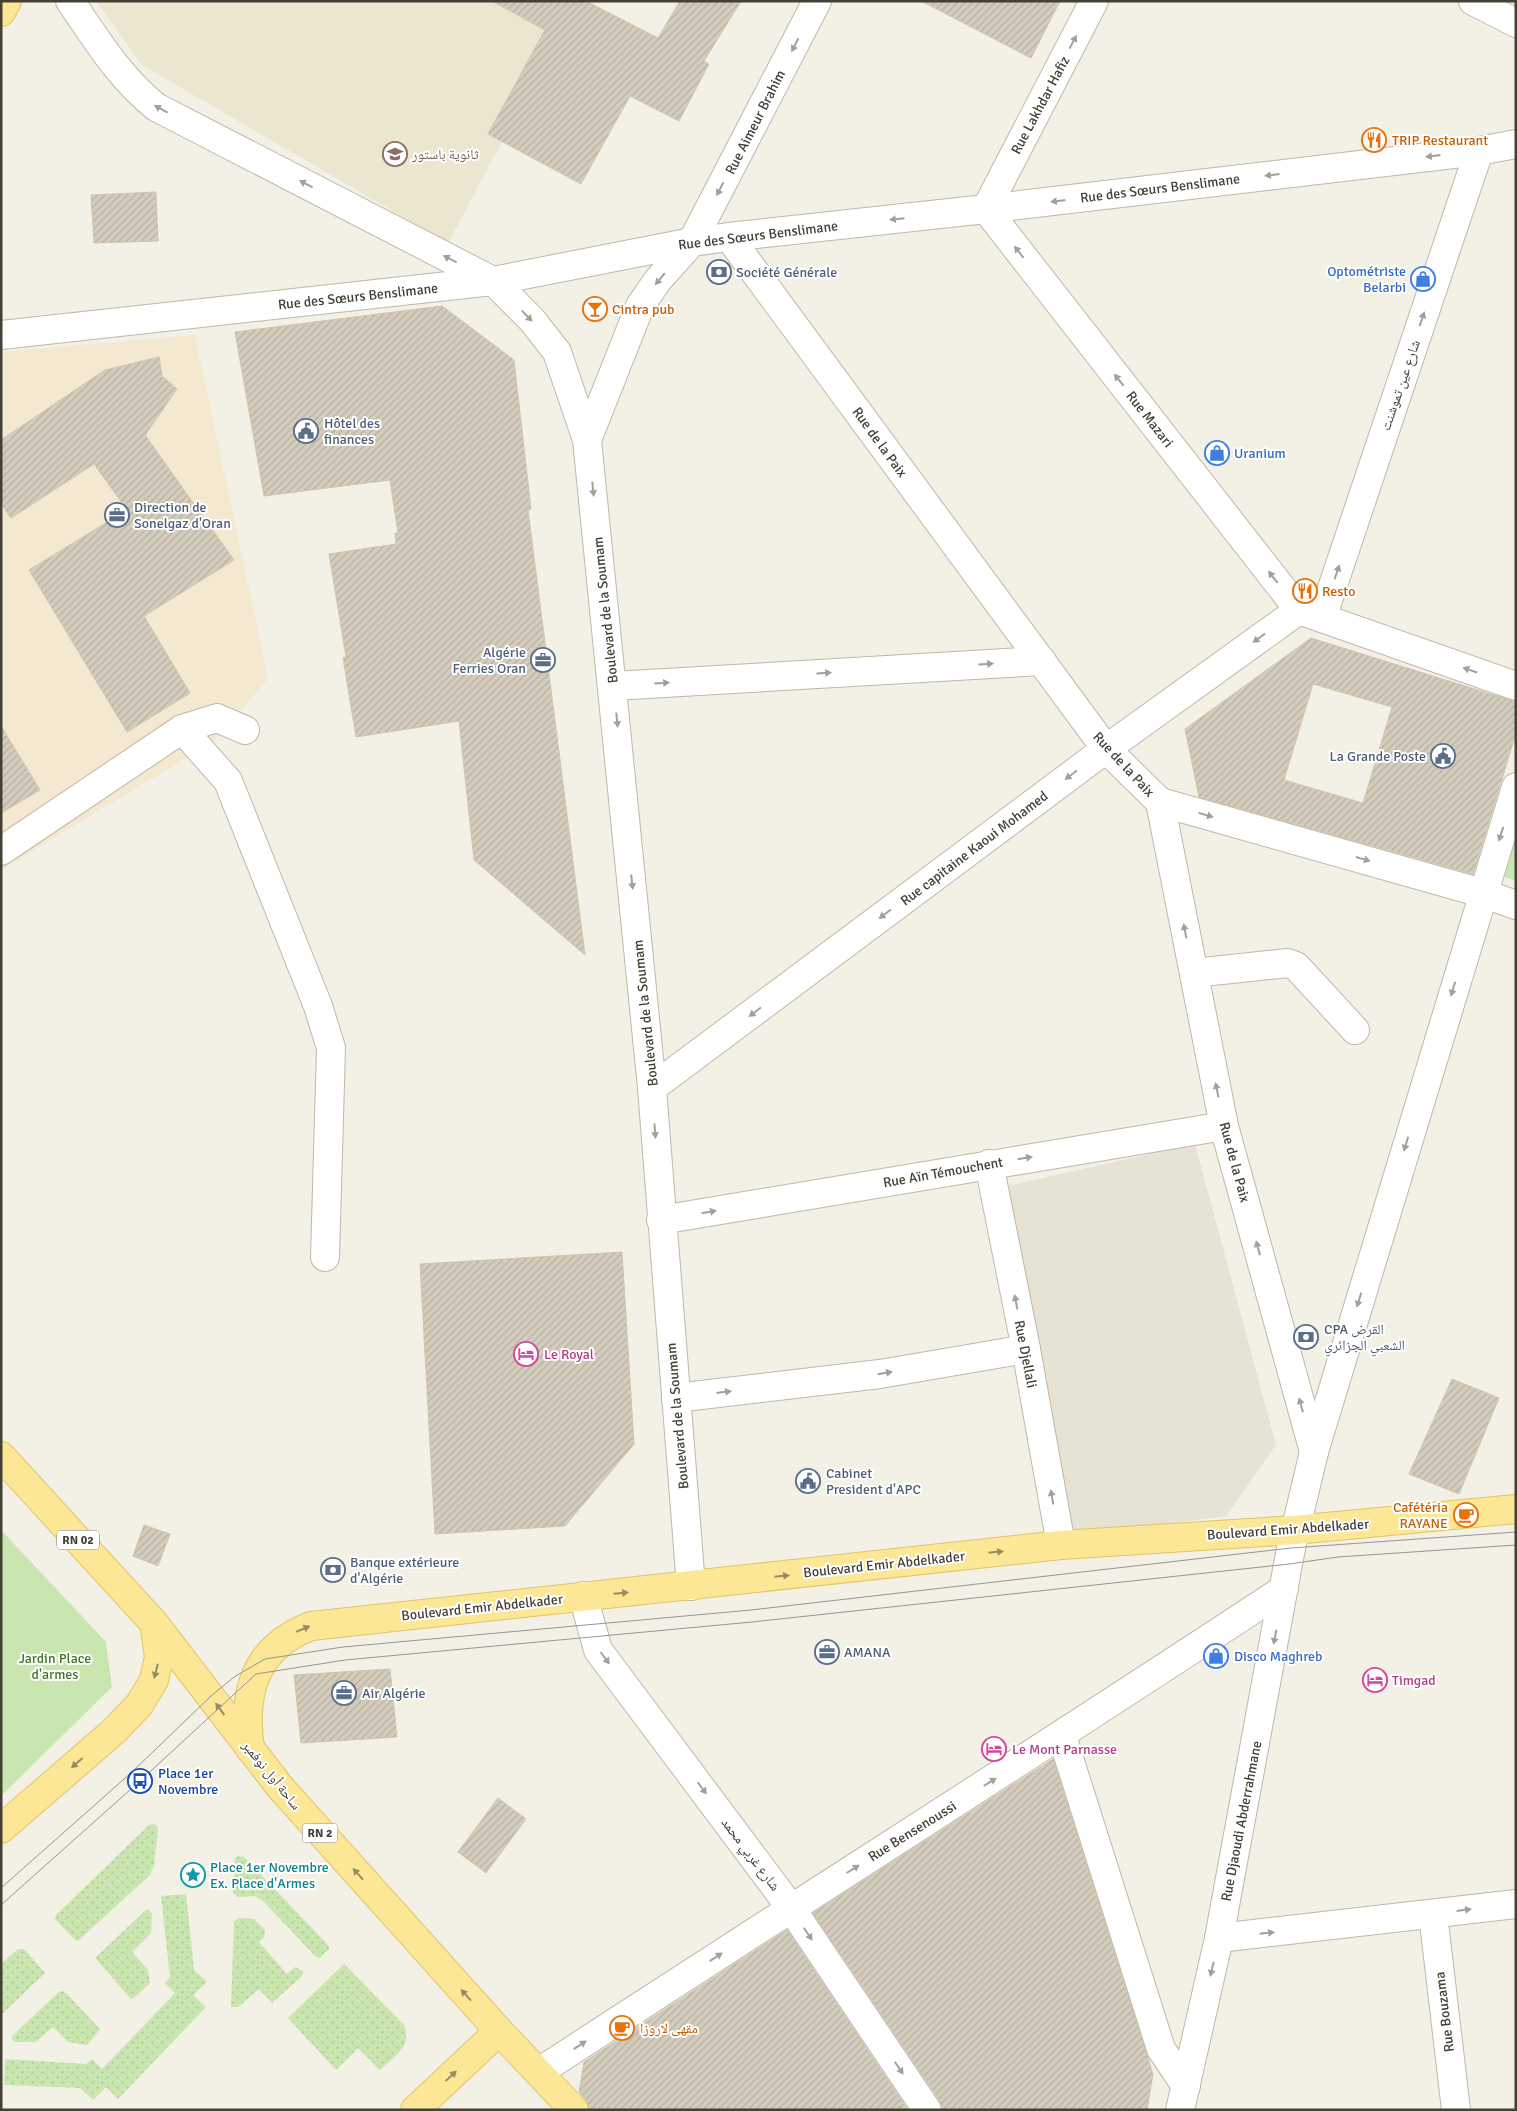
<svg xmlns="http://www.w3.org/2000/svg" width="1517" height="2111" font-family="Signika,'Noto Naskh Arabic',sans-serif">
  <defs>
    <pattern id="grass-dots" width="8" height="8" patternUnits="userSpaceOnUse" patternTransform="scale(1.25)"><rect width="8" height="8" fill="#c9e6b0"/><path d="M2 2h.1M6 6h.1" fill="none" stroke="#aec698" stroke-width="1.8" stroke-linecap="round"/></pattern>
    <pattern id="building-hatch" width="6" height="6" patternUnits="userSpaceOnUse" patternTransform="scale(1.25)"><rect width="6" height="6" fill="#d4ccbc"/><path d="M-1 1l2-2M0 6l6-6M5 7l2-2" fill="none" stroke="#b7b0a2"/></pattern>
  </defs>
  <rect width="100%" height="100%" fill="#f3f0e6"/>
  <polygon fill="#e6e2d4" points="1195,1144 1276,1445 1226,1516 1071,1536 1007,1186"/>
  <polygon fill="#f4e8d1" points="195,335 268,679 214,741 1,870 1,352"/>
  <polygon fill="#ebe6d0" points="96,1 577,1 448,243 142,65"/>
  <g fill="url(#grass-dots)">
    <polygon points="154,1824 157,1826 158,1831 154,1865 150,1875 80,1939 77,1941 74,1939 55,1919 56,1915 149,1825"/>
    <polygon points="239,1856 244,1857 329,1946 329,1949 320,1958 315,1956 262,1900 256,1896 238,1897 233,1893 235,1858"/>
    <polygon points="186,1894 194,1970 207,1982 193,1995 206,2007 118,2099 106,2087 93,2100 80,2088 4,2085 5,2059 86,2064 92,2059 102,2069 175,1993 165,1983 170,1977 161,1896"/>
    <polygon points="147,1909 152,1913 151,1933 132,1952 148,1970 150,1983 134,1998 131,1999 96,1959 97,1956"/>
    <polygon points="239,1918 254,1919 265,1930 264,1937 259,1942 287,1974 295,1967 303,1971 302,1976 272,2003 259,1989 238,2007 231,2007 234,1921"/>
    <polygon points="18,1949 23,1949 26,1951 45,1973 1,2015 1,1964"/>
    <path d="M344,1964l60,61c9,22 -10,31 -24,45l-22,-22 -22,22 -48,-52z"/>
    <polygon points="62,1991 67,1994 100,2029 87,2045 68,2042 53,2027 36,2042 15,2042 12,2039 12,2036 59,1992"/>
  </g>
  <g fill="#c9e6b0">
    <polygon points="1516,831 1516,881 1502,876"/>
    <polygon points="1,1530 106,1642 112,1687 1,1796"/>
  </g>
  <g fill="url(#building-hatch)" stroke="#cfc5af" fill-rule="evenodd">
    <polygon points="492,1 586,1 658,38 680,1 741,1 704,61 709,64 679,121 630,96 581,184 488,134 545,30"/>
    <polygon points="921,1 1060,1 1031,58"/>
    <polygon points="156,192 158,241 94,243 91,195"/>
    <polygon points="442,306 514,360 531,509 528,510 585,955 474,860 459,721 356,737 343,658 346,657 329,554 396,544 395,533 398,533 390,480 264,496 235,332"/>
    <polygon points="159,357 162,376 177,389 145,435 234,560 144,616 190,693 127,732 29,570 127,510 94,464 11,518 1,504 1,440 105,370"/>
    <path d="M1311,638l205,64v31l-43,141 -274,-77 -14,-68zM1313,684l79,23 -29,96 -79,-23z"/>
    <polygon points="1,726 40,790 1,813"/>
    <polygon points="622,1252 634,1444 565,1526 435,1534 420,1264"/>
    <polygon points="1452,1379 1499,1398 1459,1494 1409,1474"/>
    <polygon points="144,1525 170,1534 158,1566 133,1556"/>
    <polygon points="390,1669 397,1737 301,1743 294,1675"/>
    <polygon points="1053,1759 1153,2074 1147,2110 942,2110 940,2101 813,1913"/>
    <polygon points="498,1798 526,1819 486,1873 458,1852"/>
    <polygon points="787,1930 908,2110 589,2110 586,2100 579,2092 584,2062"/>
  </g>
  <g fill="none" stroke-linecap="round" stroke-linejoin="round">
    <defs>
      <g id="minor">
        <path d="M70,1c27,39 49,76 86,106l337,174 39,39 25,32 30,88 65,648 39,498"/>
        <polyline points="1094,1 986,209 1299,610 1516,686"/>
        <polyline points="1473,1 1516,23"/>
        <polyline points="729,237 1106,749 1160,802 1224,1126 1314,1452"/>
        <polyline points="1,335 493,281 692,242 729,237 986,209 1479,151 1516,144"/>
        <polyline points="587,440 640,306 658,280 692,242 817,1"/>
        <polyline points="1322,618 1479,151"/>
        <polyline points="613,686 1042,661"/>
        <polyline points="182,729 228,781 318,1006 331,1048 325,1257"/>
        <polyline points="1160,802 1482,893 1516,905"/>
        <polyline points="1,851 182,729 217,718 245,730"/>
        <polyline points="1194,973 1288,963 1296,966 1355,1030"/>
        <polyline points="652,1088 1106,749 1299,610"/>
        <polyline points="989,1164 1026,1349 1061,1545"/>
        <polyline points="661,1220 1224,1126"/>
        <polyline points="676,1398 880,1374 1026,1349"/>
        <polyline points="583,1596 598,1650 791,1908 927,2110"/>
        <polyline points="1062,1736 1161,2049 1186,2086"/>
        <polyline points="1433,1914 1456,2110"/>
        <polyline points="1219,1938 1516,1904"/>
        <path d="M539,2072c248,-162 498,-320 745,-483"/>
        <polyline points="1180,2110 1219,1938 1291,1548 1314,1452 1516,787"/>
      </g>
      <g id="major">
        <polyline points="1,12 7,1"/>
        <polyline points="1,1456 154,1623 280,1787 499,2031 574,2110"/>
        <path d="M250,1749c-8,-56 4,-101 61,-123l750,-81 234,-15 221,-21"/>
        <polyline points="1,1829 114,1731 139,1705 154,1680 159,1657 154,1623"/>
        <polyline points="415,2110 499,2031"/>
      </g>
    </defs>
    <use href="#minor" stroke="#beb8a9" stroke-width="30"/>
    <use href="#major" stroke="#e1c566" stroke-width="30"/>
    <use href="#minor" stroke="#fff" stroke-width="28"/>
    <use href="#major" stroke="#fce796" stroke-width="28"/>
    <g stroke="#959595" stroke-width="1">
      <polyline points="1,1888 132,1772 211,1696 234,1677 265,1659 343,1647 751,1610 1291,1548 1516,1532"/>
      <polyline points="1,1905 140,1781 256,1674 345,1660 752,1622 1289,1564 1338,1557 1516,1545"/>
    </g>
  </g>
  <defs><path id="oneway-solid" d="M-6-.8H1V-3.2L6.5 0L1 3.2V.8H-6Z" transform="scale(1.25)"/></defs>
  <g fill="#a2a09a">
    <use href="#oneway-solid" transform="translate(1073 42) rotate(-62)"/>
    <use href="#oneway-solid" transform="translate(795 45) rotate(117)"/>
    <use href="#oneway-solid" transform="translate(161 109) rotate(-151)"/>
    <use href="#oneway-solid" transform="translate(1433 156) rotate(173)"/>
    <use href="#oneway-solid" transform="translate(1272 175) rotate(173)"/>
    <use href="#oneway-solid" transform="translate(306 184) rotate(-153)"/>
    <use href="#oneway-solid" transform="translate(720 189) rotate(117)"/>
    <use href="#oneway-solid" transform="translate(1058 201) rotate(173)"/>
    <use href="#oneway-solid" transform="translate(897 219) rotate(174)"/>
    <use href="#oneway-solid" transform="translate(1019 252) rotate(-128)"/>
    <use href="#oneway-solid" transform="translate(450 259) rotate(-153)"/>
    <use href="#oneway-solid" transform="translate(660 279) rotate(130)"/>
    <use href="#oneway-solid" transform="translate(527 316) rotate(46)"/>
    <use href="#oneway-solid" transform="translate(1422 319) rotate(-71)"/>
    <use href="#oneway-solid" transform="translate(1119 380) rotate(-128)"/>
    <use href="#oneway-solid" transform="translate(593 489) rotate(84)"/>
    <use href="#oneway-solid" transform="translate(1337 572) rotate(-71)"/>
    <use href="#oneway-solid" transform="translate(1273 577) rotate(-128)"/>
    <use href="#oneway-solid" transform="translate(1259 638) rotate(144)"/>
    <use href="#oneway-solid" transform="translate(986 664) rotate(-3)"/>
    <use href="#oneway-solid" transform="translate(1470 670) rotate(-161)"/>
    <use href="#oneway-solid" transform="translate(824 673) rotate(-3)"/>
    <use href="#oneway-solid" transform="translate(662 683) rotate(-3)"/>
    <use href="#oneway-solid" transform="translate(617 720) rotate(84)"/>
    <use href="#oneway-solid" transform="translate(1071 775) rotate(143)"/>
    <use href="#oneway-solid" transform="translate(1206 815) rotate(16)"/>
    <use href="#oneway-solid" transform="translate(1501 834) rotate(108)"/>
    <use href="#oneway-solid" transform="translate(1363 859) rotate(16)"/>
    <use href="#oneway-solid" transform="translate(632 882) rotate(84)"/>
    <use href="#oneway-solid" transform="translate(885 914) rotate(143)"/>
    <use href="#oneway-solid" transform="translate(1185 931) rotate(-101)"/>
    <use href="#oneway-solid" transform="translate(1453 989) rotate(107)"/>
    <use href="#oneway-solid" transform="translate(755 1012) rotate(143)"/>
    <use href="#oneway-solid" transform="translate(1217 1090) rotate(-101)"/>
    <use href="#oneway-solid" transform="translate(655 1131) rotate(86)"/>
    <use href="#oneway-solid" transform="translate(1406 1144) rotate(107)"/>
    <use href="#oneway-solid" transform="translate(1025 1158) rotate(-9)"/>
    <use href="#oneway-solid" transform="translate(709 1212) rotate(-10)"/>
    <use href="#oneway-solid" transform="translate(1258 1248) rotate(-105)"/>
    <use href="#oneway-solid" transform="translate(1359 1300) rotate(107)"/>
    <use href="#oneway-solid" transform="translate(1016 1302) rotate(-101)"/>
    <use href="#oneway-solid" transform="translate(885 1373) rotate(-9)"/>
    <use href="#oneway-solid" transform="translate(724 1392) rotate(-7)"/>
    <use href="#oneway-solid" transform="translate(1301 1405) rotate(-105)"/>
    <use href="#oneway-solid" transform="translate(1052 1497) rotate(-100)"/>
    <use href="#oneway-solid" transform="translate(1275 1637) rotate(101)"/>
    <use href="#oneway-solid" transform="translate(605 1658) rotate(53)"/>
    <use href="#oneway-solid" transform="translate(990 1782) rotate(-32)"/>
    <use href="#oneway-solid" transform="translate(702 1788) rotate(53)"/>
    <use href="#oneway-solid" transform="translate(853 1869) rotate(-32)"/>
    <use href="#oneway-solid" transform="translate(1464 1910) rotate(-7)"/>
    <use href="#oneway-solid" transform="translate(1267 1933) rotate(-6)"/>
    <use href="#oneway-solid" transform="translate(808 1934) rotate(56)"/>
    <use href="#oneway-solid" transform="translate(716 1957) rotate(-33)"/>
    <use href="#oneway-solid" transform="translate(1212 1969) rotate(103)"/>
    <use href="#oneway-solid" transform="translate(580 2045) rotate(-33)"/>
    <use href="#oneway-solid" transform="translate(899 2068) rotate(56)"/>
  </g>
  <g fill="#978b61">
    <use href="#oneway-solid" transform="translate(996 1552) rotate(-6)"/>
    <use href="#oneway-solid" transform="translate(782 1576) rotate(-6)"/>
    <use href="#oneway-solid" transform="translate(621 1593) rotate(-5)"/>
    <use href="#oneway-solid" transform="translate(303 1629) rotate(-23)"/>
    <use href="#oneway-solid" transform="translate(156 1671) rotate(104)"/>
    <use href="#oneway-solid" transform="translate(220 1709) rotate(-126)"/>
    <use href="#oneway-solid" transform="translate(77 1763) rotate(139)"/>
    <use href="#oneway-solid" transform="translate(358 1874) rotate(-132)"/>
    <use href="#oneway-solid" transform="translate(466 1995) rotate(-132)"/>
    <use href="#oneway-solid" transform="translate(451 2076) rotate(-43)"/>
  </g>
  <defs>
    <symbol id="restaurant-ring" viewBox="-11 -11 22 22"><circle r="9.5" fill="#fff" stroke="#e8710a" stroke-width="1.5"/><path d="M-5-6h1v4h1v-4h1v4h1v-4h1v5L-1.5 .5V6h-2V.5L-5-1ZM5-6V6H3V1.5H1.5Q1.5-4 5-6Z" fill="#e8710a"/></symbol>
    <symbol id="school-ring" viewBox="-11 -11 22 22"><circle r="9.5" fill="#fff" stroke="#8d6e63" stroke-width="1.5"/><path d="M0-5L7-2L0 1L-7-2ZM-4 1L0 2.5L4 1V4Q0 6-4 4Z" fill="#8d6e63"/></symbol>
    <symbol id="bank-ring" viewBox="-11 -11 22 22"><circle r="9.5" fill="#fff" stroke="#5c6f8a" stroke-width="1.5"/><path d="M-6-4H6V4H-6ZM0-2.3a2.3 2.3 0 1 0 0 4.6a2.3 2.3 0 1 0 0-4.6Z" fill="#5c6f8a"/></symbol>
    <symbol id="shop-ring" viewBox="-11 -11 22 22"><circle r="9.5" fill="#fff" stroke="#3f7fe0" stroke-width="1.5"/><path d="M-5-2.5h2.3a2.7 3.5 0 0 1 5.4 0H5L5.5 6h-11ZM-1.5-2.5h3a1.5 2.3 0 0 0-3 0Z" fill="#3f7fe0"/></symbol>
    <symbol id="bar-ring" viewBox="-11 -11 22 22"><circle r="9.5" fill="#fff" stroke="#e8710a" stroke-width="1.5"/><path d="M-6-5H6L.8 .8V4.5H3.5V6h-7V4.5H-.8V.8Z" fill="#e8710a"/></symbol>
    <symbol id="civic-ring" viewBox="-11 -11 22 22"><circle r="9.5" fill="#fff" stroke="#5c6f8a" stroke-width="1.5"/><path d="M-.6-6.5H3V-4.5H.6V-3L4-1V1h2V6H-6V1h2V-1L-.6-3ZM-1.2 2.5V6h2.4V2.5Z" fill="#5c6f8a"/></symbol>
    <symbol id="office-ring" viewBox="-11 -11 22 22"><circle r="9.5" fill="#fff" stroke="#5c6f8a" stroke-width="1.5"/><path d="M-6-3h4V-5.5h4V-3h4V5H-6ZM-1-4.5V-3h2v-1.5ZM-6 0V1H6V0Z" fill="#5c6f8a"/></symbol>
    <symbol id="hotel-ring" viewBox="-11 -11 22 22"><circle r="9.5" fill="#fff" stroke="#d1479c" stroke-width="1.5"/><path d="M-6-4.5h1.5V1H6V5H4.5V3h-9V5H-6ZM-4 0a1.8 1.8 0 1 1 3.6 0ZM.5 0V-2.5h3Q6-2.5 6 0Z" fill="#d1479c"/></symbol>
    <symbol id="cafe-ring" viewBox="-11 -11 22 22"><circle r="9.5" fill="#fff" stroke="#e8710a" stroke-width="1.5"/><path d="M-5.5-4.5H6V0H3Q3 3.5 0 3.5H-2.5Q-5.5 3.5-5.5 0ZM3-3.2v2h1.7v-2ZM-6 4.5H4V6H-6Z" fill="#e8710a"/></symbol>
    <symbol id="bus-ring" viewBox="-11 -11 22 22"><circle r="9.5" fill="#fff" stroke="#1a4fb4" stroke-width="1.5"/><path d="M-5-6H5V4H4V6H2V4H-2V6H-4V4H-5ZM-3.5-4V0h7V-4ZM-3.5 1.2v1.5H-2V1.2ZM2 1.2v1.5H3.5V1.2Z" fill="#1a4fb4"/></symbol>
    <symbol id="sight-ring" viewBox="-11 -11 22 22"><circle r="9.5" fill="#fff" stroke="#0f9aa8" stroke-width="1.5"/><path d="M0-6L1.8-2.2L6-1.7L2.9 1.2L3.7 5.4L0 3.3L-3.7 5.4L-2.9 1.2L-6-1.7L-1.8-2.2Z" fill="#0f9aa8"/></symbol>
  </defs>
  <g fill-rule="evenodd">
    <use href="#restaurant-ring" x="1360" y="126" width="28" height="28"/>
    <use href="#school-ring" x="381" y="140" width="28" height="28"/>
    <use href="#bank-ring" x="705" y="258" width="28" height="28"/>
    <use href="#shop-ring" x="1409" y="265" width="28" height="28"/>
    <use href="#bar-ring" x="581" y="295" width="28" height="28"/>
    <use href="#civic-ring" x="292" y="417" width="28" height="28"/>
    <use href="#shop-ring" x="1203" y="439" width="28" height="28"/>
    <use href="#office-ring" x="103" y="501" width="28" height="28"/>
    <use href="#restaurant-ring" x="1291" y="577" width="28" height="28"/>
    <use href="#office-ring" x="529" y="646" width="28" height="28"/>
    <use href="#civic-ring" x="1429" y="742" width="28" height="28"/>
    <use href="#bank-ring" x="1292" y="1323" width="28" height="28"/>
    <use href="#hotel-ring" x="512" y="1340" width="28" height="28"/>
    <use href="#civic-ring" x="794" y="1467" width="28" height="28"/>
    <use href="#cafe-ring" x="1452" y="1501" width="28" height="28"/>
    <use href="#bank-ring" x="319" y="1556" width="28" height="28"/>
    <use href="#office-ring" x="813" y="1638" width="28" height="28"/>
    <use href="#shop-ring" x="1202" y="1642" width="28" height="28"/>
    <use href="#hotel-ring" x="1361" y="1666" width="28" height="28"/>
    <use href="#office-ring" x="330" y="1679" width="28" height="28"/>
    <use href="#hotel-ring" x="980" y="1735" width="28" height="28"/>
    <use href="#bus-ring" x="126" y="1767" width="28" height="28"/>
    <use href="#sight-ring" x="179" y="1861" width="28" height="28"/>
    <use href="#cafe-ring" x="608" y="2014" width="28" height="28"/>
  </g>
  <g text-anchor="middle" stroke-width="4" stroke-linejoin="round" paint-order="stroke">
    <g fill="#fff" stroke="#7d7972" stroke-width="1">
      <rect x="57" y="1530.5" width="42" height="19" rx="4"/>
      <rect x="302.5" y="1823.5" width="35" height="19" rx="4"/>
    </g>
    <g font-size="12" font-weight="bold" fill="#454035">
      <text x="78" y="1544">RN 02</text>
      <text x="320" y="1837">RN 2</text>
    </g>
    <g font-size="14" fill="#454035" stroke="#fff">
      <text transform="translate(1040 105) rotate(-62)" y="5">Rue Lakhdar Hafiz</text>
      <text transform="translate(755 122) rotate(-63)" y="5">Rue Aimeur Brahim</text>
      <text transform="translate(1160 188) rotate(-7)" y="5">Rue des Sœurs Benslimane</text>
      <text transform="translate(758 235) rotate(-7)" y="5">Rue des Sœurs Benslimane</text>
      <text transform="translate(358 296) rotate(-6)" y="5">Rue des Sœurs Benslimane</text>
      <text transform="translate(1400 385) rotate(-71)" y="5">شارع عين تموشنت</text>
      <text transform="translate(1150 419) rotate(52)" y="5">Rue Mazari</text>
      <text transform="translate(880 442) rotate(54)" y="5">Rue de la Paix</text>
      <text transform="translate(605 610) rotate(-96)" y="5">Boulevard de la Soumam</text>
      <text transform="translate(1124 764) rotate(47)" y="5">Rue de la Paix</text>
      <text transform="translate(974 848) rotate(-37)" y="5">Rue capitaine Kaoui Mohamed</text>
      <text transform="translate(645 1013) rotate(-96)" y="5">Boulevard de la Soumam</text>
      <text transform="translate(1235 1162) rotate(75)" y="5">Rue de la Paix</text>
      <text transform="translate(943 1172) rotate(-10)" y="5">Rue Aïn Témouchent</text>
      <text transform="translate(1026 1354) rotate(79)" y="5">Rue Djellali</text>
      <text transform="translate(677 1416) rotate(-95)" y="5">Boulevard de la Soumam</text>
      <text transform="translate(1288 1529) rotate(-4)" y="5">Boulevard Emir Abdelkader</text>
      <text transform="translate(884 1564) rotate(-6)" y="5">Boulevard Emir Abdelkader</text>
      <text transform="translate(482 1607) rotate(-6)" y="5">Boulevard Emir Abdelkader</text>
      <text transform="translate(272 1775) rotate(51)" y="5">ساحة أول نوفمبر</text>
      <text transform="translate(1241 1821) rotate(-79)" y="5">Rue Djaoudi Abderrahmane</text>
      <text transform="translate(912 1831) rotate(-32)" y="5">Rue Bensenoussi</text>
      <text transform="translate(751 1854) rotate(53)" y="5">شارع غربي محمد</text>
      <text transform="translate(1444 2012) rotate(-97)" y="5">Rue Bouzama</text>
    </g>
    <g font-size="14" fill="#c56008" stroke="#fff" text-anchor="start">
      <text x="1392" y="145">TRIP Restaurant</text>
      <text x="612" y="314">Cintra pub</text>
      <text x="1322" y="596">Resto</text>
      <text x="1448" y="1512" text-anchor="end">Cafétéria<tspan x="1448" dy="16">RAYANE</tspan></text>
      <text x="640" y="2033">مقهى لاروزا</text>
    </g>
    <g font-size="14" fill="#785e54" stroke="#fff" text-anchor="start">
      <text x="412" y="159">ثانوية باستور</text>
    </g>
    <g font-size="14" fill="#366cbe" stroke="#fff" text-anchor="start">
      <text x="1406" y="276" text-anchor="end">Optométriste<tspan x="1406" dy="16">Belarbi</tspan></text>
      <text x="1234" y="458">Uranium</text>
      <text x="1234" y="1661">Disco Maghreb</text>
    </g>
    <g font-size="14" fill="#4e5e75" stroke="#fff" text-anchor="start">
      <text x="736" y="277">Société Générale</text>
      <text x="324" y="428">Hôtel des<tspan x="324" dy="16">finances</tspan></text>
      <text x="134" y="512">Direction de<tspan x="134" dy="16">Sonelgaz d'Oran</tspan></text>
      <text x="526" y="657" text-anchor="end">Algérie<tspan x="526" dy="16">Ferries Oran</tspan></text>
      <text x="1426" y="761" text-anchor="end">La Grande Poste</text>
      <text x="1324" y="1334">CPA القرض<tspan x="1324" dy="16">الشعبي الجزائري</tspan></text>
      <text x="826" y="1478">Cabinet<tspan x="826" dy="16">President d'APC</tspan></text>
      <text x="350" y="1567">Banque extérieure<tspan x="350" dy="16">d'Algérie</tspan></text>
      <text x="844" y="1657">AMANA</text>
      <text x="362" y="1698">Air Algérie</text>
    </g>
    <g font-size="14" fill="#b23c85" stroke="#fff" text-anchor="start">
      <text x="544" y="1359">Le Royal</text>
      <text x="1392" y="1685">Timgad</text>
      <text x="1012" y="1754">Le Mont Parnasse</text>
    </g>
    <g font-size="14" fill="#41752a" stroke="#fff">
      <text x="55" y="1663">Jardin Place<tspan x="55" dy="16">d'armes</tspan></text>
    </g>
    <g font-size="14" fill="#164399" stroke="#fff" text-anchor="start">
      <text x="158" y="1778">Place 1er<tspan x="158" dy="16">Novembre</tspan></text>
    </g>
    <g font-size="14" fill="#0d838f" stroke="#fff" text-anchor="start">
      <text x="210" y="1872">Place 1er Novembre<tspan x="210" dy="16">Ex. Place d'Armes</tspan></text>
    </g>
  </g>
  <rect width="1517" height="2111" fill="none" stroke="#454035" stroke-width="5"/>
</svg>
